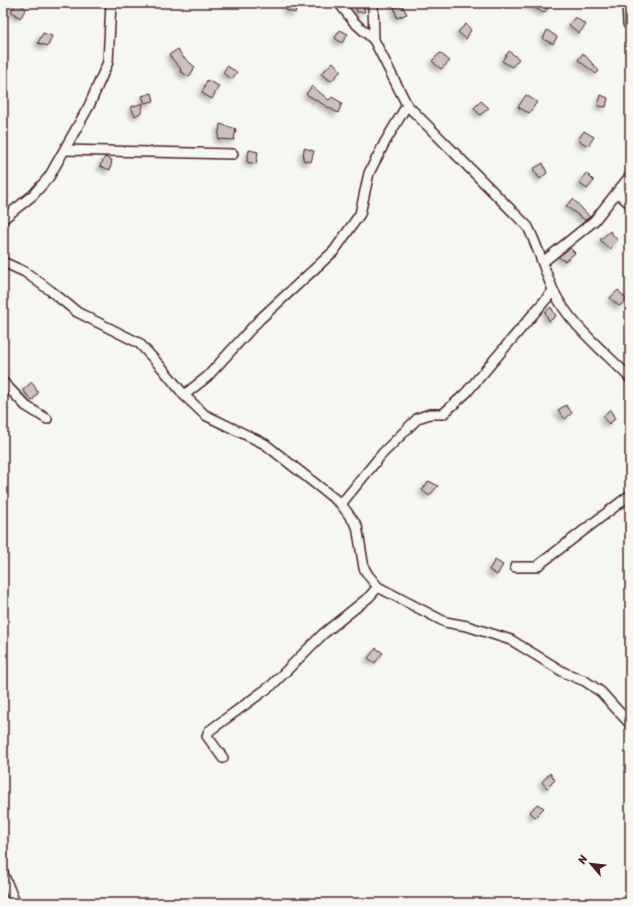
<svg xmlns="http://www.w3.org/2000/svg" width="633" height="906" font-family="Sriracha,sans-serif">
  <defs>
    <filter id="shadow"><feDropShadow dx="-3.5" dy="3.5" stdDeviation="2" flood-color="#0004"/></filter>
  </defs>
  <rect width="100%" height="100%" fill="#f6f6f2"/>
  <filter id="ink" filterUnits="userSpaceOnUse"><feTurbulence type="fractalNoise" baseFrequency=".025" numOctaves="2"/><feDisplacementMap in="SourceGraphic" scale="8" xChannelSelector="R" yChannelSelector="G"/><feConvolveMatrix kernelMatrix="1 2 1 2 8 2 1 2 1" color-interpolation-filters="sRGB"/></filter>
  <g filter="url(#ink)">
    <g fill="#ccc1c0" stroke="#4a1f2b" filter="url(#shadow)">
      <polygon points="16,3 19,3 26,9 20,18 11,11"/>
      <polygon points="288,3 298,3 295,13 286,10"/>
      <polygon points="362,3 365,12 357,12 355,4"/>
      <polygon points="526,3 546,3 550,6 544,13"/>
      <polygon points="402,5 407,14 397,18 394,7"/>
      <polygon points="575,17 586,25 579,33 569,25"/>
      <polygon points="466,24 471,30 466,39 458,32"/>
      <polygon points="340,30 348,34 342,43 335,38"/>
      <polygon points="547,30 557,37 553,44 543,39"/>
      <polygon points="43,33 52,36 48,46 38,43"/>
      <polygon points="178,49 182,56 195,67 189,77 180,71 181,69 169,55"/>
      <polygon points="509,51 519,59 512,67 502,61"/>
      <polygon points="440,53 450,61 441,69 432,61"/>
      <polygon points="583,53 599,71 596,74 578,60"/>
      <polygon points="333,62 341,71 331,81 321,74"/>
      <polygon points="227,66 237,72 232,79 223,73"/>
      <polygon points="207,80 219,86 212,99 202,93"/>
      <polygon points="312,86 329,100 332,97 342,103 338,113 306,94"/>
      <polygon points="152,93 154,101 145,103 142,96"/>
      <polygon points="526,95 537,102 529,113 518,107"/>
      <polygon points="601,95 608,98 606,107 598,106"/>
      <polygon points="481,101 489,108 480,115 474,108"/>
      <polygon points="143,103 142,112 135,116 131,107"/>
      <polygon points="220,124 236,129 234,140 218,139"/>
      <polygon points="584,131 594,137 588,146 578,140"/>
      <polygon points="304,148 314,151 311,162 303,160"/>
      <polygon points="249,150 258,152 256,164 247,162"/>
      <polygon points="105,157 112,160 110,170 100,166"/>
      <polygon points="543,163 547,173 540,179 533,169"/>
      <polygon points="586,173 594,181 587,189 579,183"/>
      <polygon points="573,199 590,217 585,220 566,206"/>
      <polygon points="610,231 618,241 610,249 600,240"/>
      <polygon points="570,248 575,253 565,261 558,257"/>
      <polygon points="618,290 627,300 619,306 610,298"/>
      <polygon points="551,307 556,316 549,321 545,312"/>
      <polygon points="32,382 38,393 32,401 23,390"/>
      <polygon points="566,405 572,413 565,419 558,410"/>
      <polygon points="610,409 615,419 609,424 603,417"/>
      <polygon points="429,481 438,486 429,496 422,490"/>
      <polygon points="495,560 503,565 497,575 489,570"/>
      <polygon points="376,648 383,653 375,663 368,658"/>
      <polygon points="550,773 555,780 547,788 542,782"/>
      <polygon points="537,804 544,808 535,817 530,812"/>
    </g>
    <g fill="none" stroke-linecap="round" stroke-linejoin="round">
      <defs>
        <g id="street">
          <path d="M339,3l15,19 20,18 33,65 121,122c10,20 16,42 25,63 16,34 51,61 77,88"/>
          <polyline points="373,3 374,40"/>
          <polyline points="627,3 628,24"/>
          <polyline points="65,150 233,154"/>
          <polyline points="617,192 630,204"/>
          <polyline points="3,219 33,195 49,177 89,106 108,62 111,3"/>
          <polyline points="3,262 25,272 51,291 77,312 139,343 163,369 184,395 205,415 265,444 341,504 357,526 364,568 368,575 378,587 445,622 467,626 511,640 565,673 585,681 601,692 630,724"/>
          <polyline points="543,262 594,221 630,176"/>
          <polyline points="3,382 26,406 47,419"/>
          <polyline points="184,395 207,377 259,320 334,251 360,214 369,173 385,142 407,105"/>
          <polyline points="341,504 382,454 418,418 430,414 443,414 466,393 553,291"/>
          <polyline points="515,567 536,567 630,495"/>
          <polyline points="223,758 207,736 209,731 272,685 323,634 369,597 378,587"/>
          <polyline points="3,873 15,903"/>
        </g>
      </defs>
      <use href="#street" stroke="#4a1f2b" stroke-width="12"/>
      <use href="#street" stroke="#f6f6f2" stroke-width="9"/>
    </g>
  </g>
  <rect width="633" height="906" fill="none" stroke="#f6f6f2" stroke-width="16"/>
  <rect x="8" y="8" width="617" height="890" fill="none" stroke="#4a1f2b" stroke-width="1.5" filter="url(#ink)"/>
  <g transform="translate(591 864) rotate(298)" stroke="#f6f6f2" stroke-width="3" paint-order="stroke">
  <path d="M0-3L7 15L0 10L-7 15Z" fill="#4a1f2b"/>
  <text y="-6" font-size="11" font-weight="bold" text-anchor="middle" fill="#4a1f2b">N</text>
  </g>
</svg>
